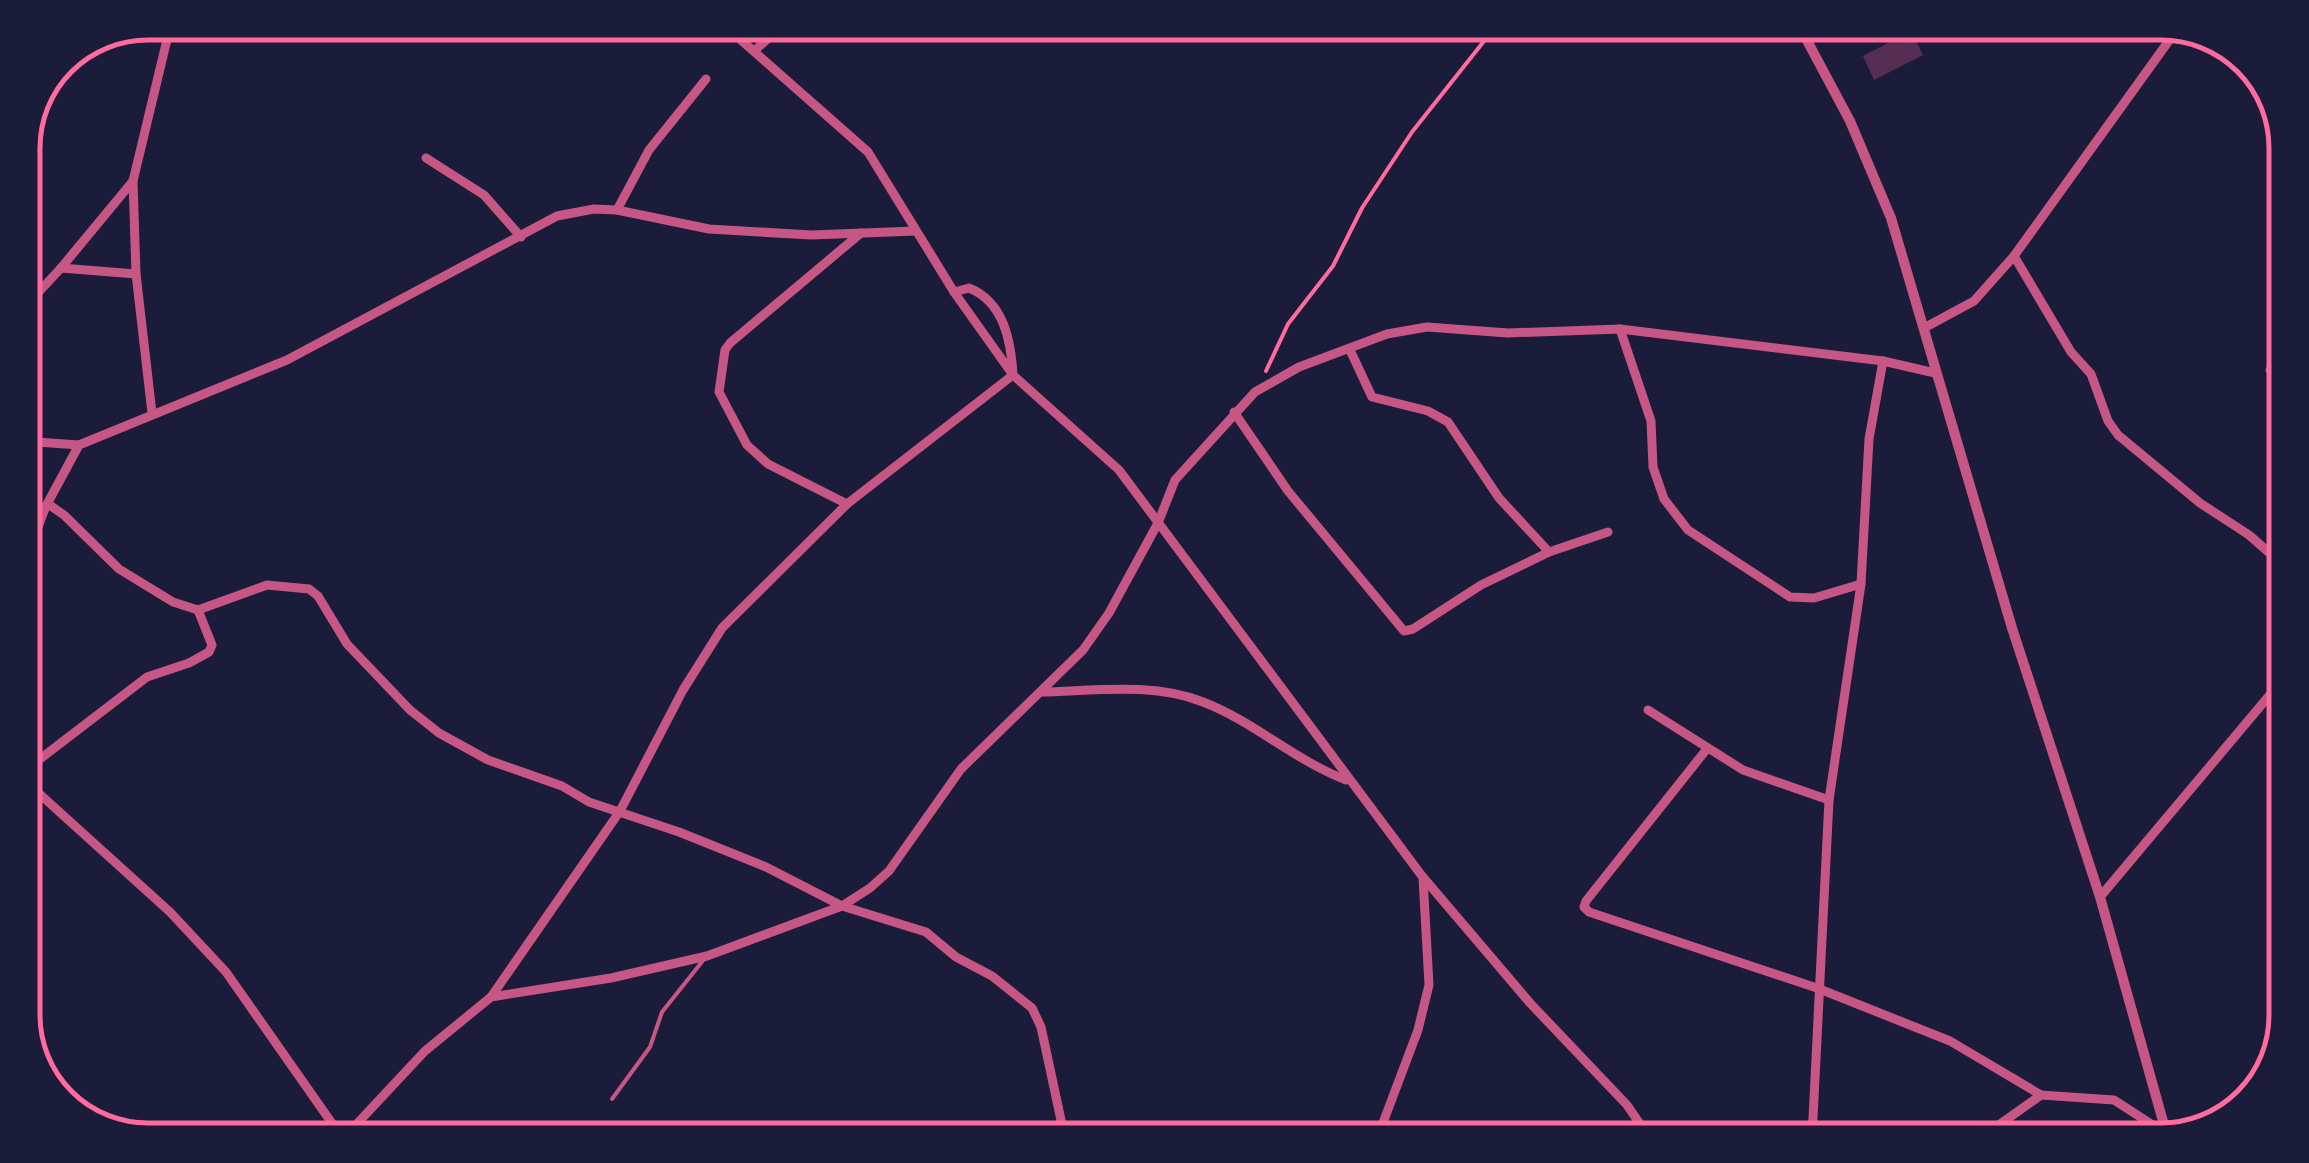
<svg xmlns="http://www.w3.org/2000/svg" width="2309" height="1163" font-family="Helvetica,sans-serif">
  <rect width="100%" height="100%" fill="#1b1b3a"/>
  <polygon fill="#542f53" points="1907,33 1912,33 1923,55 1874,80 1863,56"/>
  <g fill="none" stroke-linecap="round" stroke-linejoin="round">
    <polyline stroke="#ff6b9d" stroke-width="4" points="1266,371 1288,324 1333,266 1362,208 1412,132 1492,31"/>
    <polyline stroke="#c65784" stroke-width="4" points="612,1099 650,1047 662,1012 705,958"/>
    <g stroke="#c65784" stroke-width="9">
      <polyline points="725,26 868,152 954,292 1013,375 1119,470 1422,876 1530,1003 1627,1105 1649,1137"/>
      <polyline points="754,51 782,26"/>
      <polyline points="426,158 484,195 521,237"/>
      <polyline points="617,210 649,150 706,79"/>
      <polyline points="2014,256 2071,352 2091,374 2108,421 2118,435 2200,503 2249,535 2281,563"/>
      <polyline points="61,268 136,274"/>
      <polyline points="23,309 61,268 133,181"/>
      <polyline points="1924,328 1974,301 2014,256 2173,35"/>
      <polyline points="1620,329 1651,421 1653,467 1664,499 1688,530 1790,597 1814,598 1861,584"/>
      <polyline points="1350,350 1372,397 1428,411 1448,422 1499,498 1549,552 1608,532"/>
      <polyline points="2270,370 2283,387"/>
      <polyline points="1234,412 1288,491 1404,631 1413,629 1481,585 1549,552"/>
      <polyline points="152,413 136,274 133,181 171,23"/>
      <polyline points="23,441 79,445"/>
      <polyline points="847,504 768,464 747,445 719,392 725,350 730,343 861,233"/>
      <polyline points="46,506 48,504 64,515 119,569 173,602 198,610 267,585 309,589 318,596 347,644 410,710 439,733 488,760 562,786 589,802 679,832 766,867 842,906 926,932 956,957 992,976 1032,1008 1041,1027 1064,1134"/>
      <polyline points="23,548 29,551 46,506 79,445 287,360 557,216 594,209 617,210 709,229 811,235 916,231"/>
      <path d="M1041,692c52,-1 112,-10 162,10 50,19 91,58 143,78"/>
      <polyline points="1648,710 1743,770 1829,800"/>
      <polyline points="1706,750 1586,901 1584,907 1589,912 1817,988 1950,1041 2041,1095 2114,1100 2165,1133"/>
      <polyline points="23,772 147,677 189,663 209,652 212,645 198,610"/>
      <polyline points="23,779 170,912 226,972 336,1129"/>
      <polyline points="2100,897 2279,684"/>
      <polyline points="491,997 611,978 707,956 842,906 870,888 889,871 961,769 1083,650 1109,613 1158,523 1175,480 1255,392 1299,367 1387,334 1427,327 1508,333 1620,329 1883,361 1935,373"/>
      <path d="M352,1129l73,-78 66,-54 129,-186 63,-121 39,-62 125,-124 166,-129c-2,-34 -9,-73 -44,-87l-15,4"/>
      <polyline points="1378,1136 1418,1030 1429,985 1423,878"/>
      <polyline points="1812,1138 1829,800 1861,584 1869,439 1883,361"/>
      <polyline points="1979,1139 2041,1095"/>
    </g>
    <polyline stroke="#c65784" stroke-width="10" points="1803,33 1850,121 1891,218 2012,628 2100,897 2168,1139"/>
  </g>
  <path d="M0 0H2309V1163H0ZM148 40H2161A108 108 0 0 1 2269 148V1015A108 108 0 0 1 2161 1123H148A108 108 0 0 1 40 1015V148A108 108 0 0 1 148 40Z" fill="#1b1b3a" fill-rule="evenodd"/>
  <path fill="none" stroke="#ff6b9d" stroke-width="5" d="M148 40H2161A108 108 0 0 1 2269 148V1015A108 108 0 0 1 2161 1123H148A108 108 0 0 1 40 1015V148A108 108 0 0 1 148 40Z"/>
</svg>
